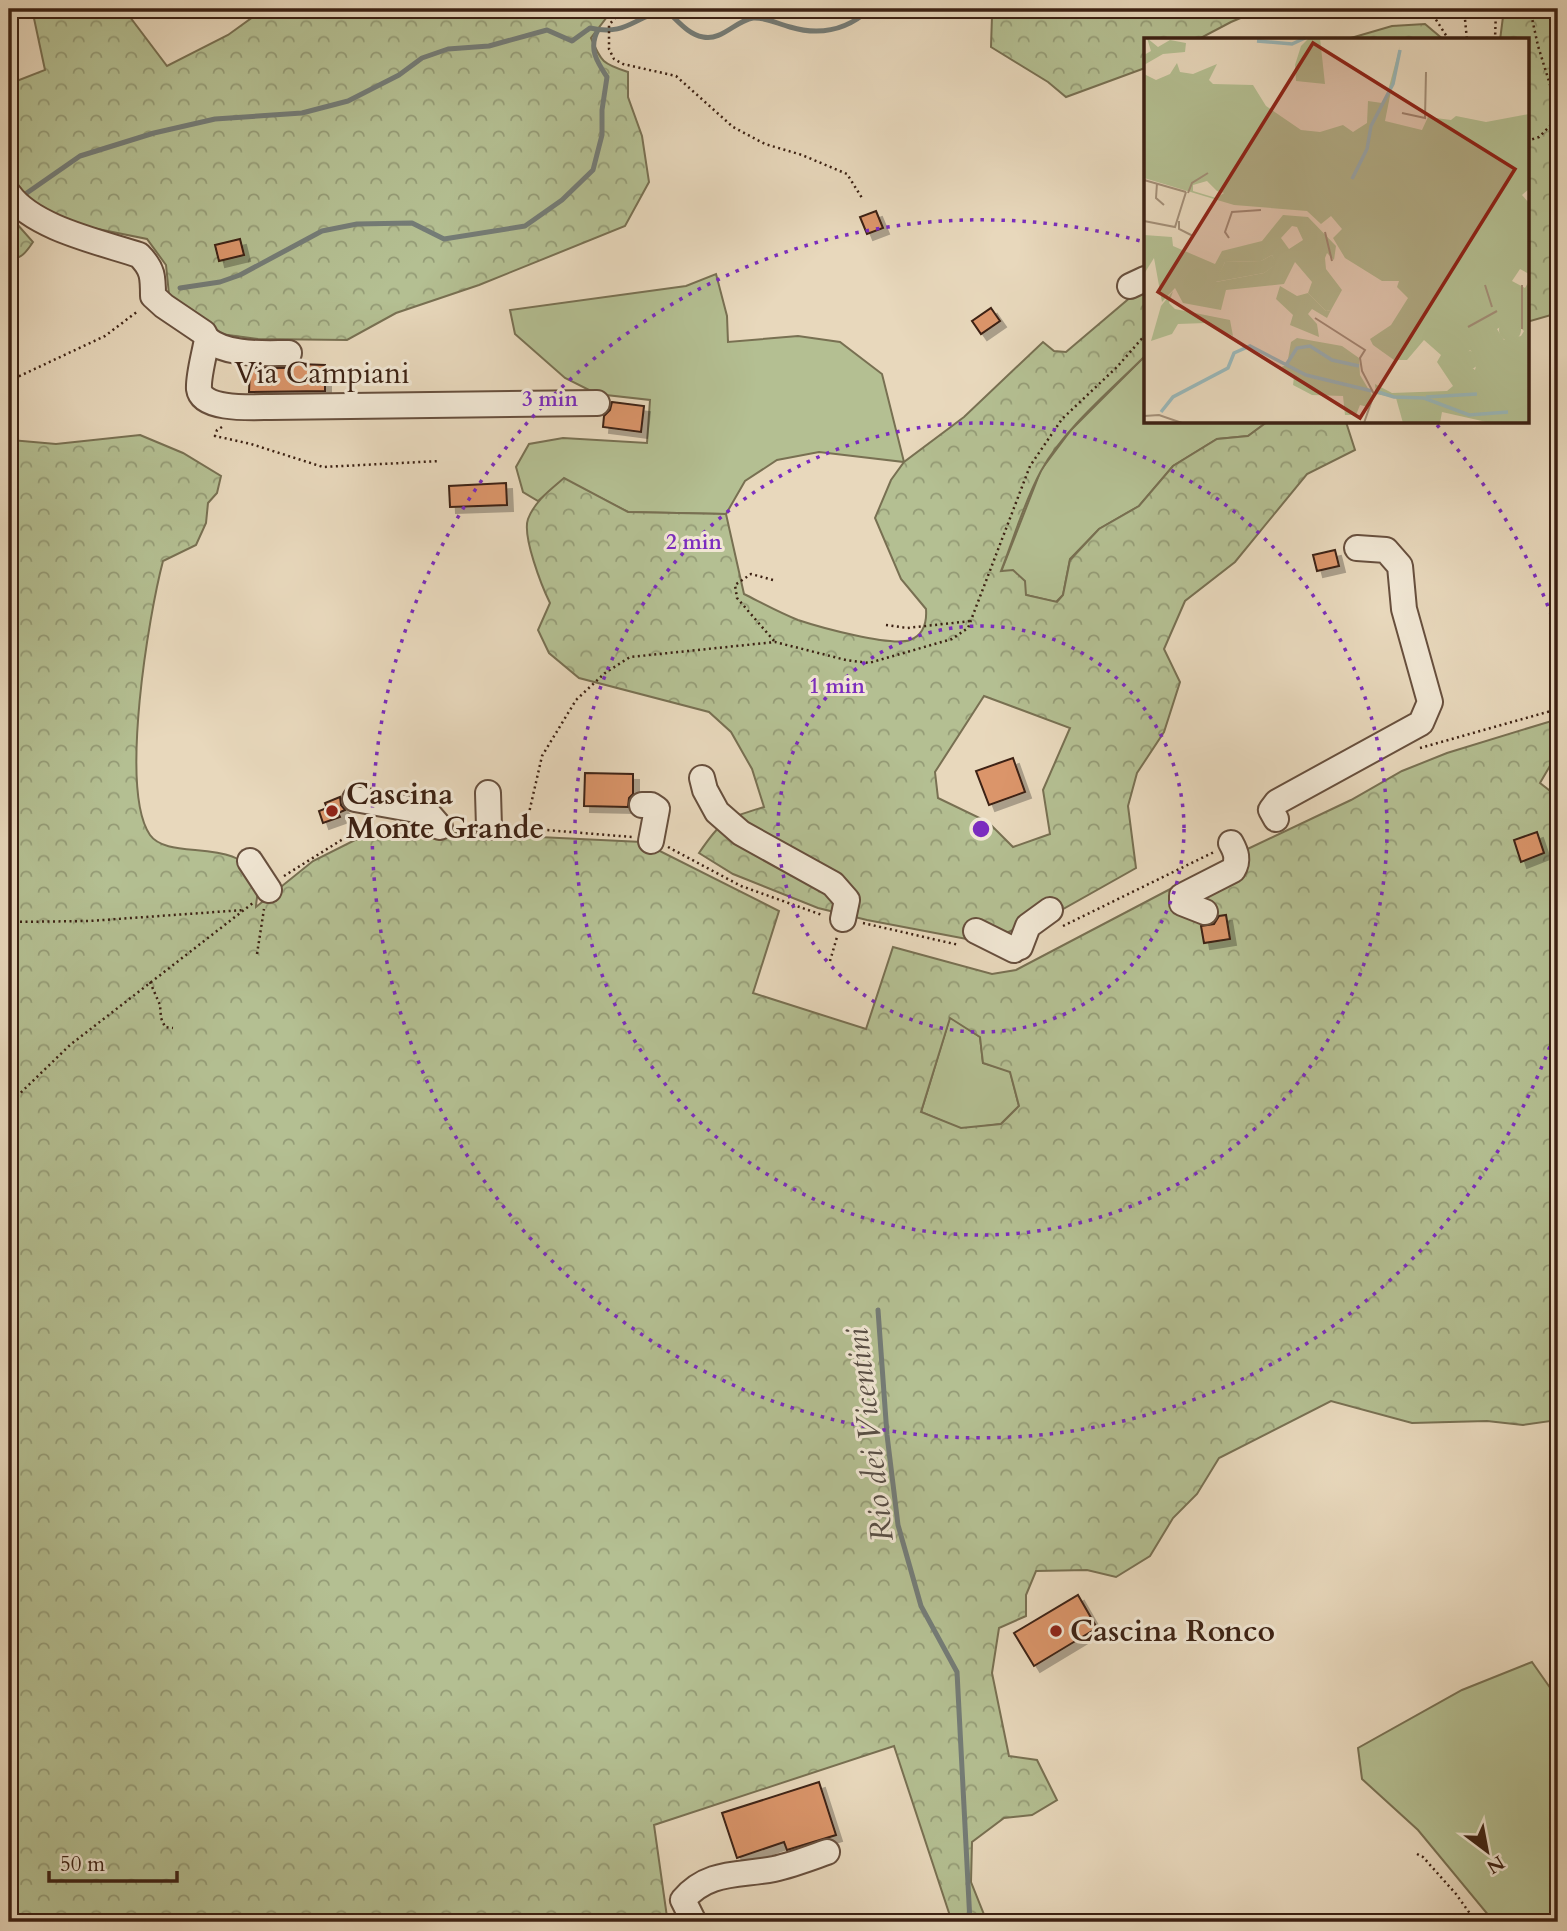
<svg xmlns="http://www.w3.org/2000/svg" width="1567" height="1931" font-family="Cardo,serif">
  <defs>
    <pattern id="forest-crowns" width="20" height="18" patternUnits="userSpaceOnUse" patternTransform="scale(1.75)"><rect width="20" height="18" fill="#b4bf92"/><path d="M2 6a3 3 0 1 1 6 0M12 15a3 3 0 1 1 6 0" fill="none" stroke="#949b76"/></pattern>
    <filter id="shadow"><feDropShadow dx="6" dy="6" stdDeviation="0" flood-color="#0004"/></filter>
  </defs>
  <rect width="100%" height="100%" fill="#e8d8bc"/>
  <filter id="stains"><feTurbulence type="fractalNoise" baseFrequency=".00286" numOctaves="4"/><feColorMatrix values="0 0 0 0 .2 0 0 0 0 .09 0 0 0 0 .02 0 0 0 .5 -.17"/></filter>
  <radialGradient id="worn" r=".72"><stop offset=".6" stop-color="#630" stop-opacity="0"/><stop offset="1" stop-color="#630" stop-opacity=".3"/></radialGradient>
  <g fill="#b4bf92" stroke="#787052" stroke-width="2">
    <polygon points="716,274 727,316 728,342 798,336 840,342 882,374 904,462 819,452 777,460 745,481 726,514 628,512 564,479 538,501 523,492 516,467 529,444 563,438 647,443 650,400 597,394 565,378 515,334 510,310 686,286"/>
    <polygon points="1145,356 1145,422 1267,422 1248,436 1217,439 1173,466 1139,506 1099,529 1070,559 1063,595 1056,602 1026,595 1001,572 1041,470 1071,430"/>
    <polygon points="950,1017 980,1037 983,1063 1010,1071 1019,1106 1001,1124 961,1129 921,1112"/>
    <polygon points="1532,1662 1558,1699 1558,1922 1494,1922 1418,1830 1362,1779 1358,1748 1462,1690"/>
  </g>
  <g fill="url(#forest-crowns)" stroke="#787052" stroke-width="2" fill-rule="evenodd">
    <path d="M32,9h94l4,8 37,49 61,-31 36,-26h349l-22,29c10,24 12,26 37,34v25l14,39 7,46 -24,44 -146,59 -83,28 -49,27 -89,-1 -45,-6 -43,-29 -4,-39 -19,-26 -84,-17 -32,-16 -22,-34v-88l36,-14z"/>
    <polygon points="1009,9 1262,9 1231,22 1197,40 1145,40 1145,68 1066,97 1048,82 991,47 992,16"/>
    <polygon points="1504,9 1554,9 1558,14 1558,313 1527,322 1527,40 1500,40"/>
    <polygon points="1425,24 1444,40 1344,40 1392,26"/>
    <path d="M9,215l24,27c-6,9 -12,18 -24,17z"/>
    <path d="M1145,285v71c-33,33 -82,74 -104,115 -17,31 -27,67 -40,100l12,-1 12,11 1,14 31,7 6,-7 7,-35 29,-31 40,-23 34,-40 44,-27 31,-3 19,-14h79l9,28 -48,24 -72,88 -50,39 -21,48 16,33 -16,50 -27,41 -9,33 8,62 -96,54 -17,3 -31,15h-20l-105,-20 -49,-12 -85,-34 -34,-21c23,-34 26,-34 65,-46l-12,-38 -21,-37 -22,-20 -130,-34 -30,-25 -11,-23 12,-27c-8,-16 -28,-67 -22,-84 7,-18 22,-29 36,-41l64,34 98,2 18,80c18,9 36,19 54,26 21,7 93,27 112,20 13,-5 17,-17 16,-31l-25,-30 -26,-61 16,-38 13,-18 60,-45 79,-75 11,9 12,1zM984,696l86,32 -27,62 7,44 -37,13 -25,-25 -50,-24 -3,-26z"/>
    <path d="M140,435l43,18 38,23 -4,17 -9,10 -2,20 -10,22 -33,16c-14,53 -44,229 -13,274 19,27 91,0 107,46 3,7 -1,18 -1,26l57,-46 42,-21 61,-9 226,11 137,69 -26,82 113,36 27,-82 99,27 24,-4 221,-116 114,-54 51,-29 45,-18 111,-34v33l-18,31 9,7 9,-4v634l-35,5 -36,-4 -75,2 -81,-22 -112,57 -22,36 -24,24 -23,38 -34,21 -29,-7 -51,1 -10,24v21l-27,12 -7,45 17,83 28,4 20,40 -25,15 -28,3 -32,24 -1,40 16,40h-35l-58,-176 -240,79 13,92 -11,5h-647v-1480l2,-2 45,4zM950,1018l30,19 3,26 27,9 9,34 -18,18 -40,4 -40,-16z"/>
  </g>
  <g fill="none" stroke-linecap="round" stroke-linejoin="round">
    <g stroke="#747c77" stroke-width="5">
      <path d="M21,197l59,-41 74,-23 61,-14 87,-6 46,-12 51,-26 23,-17 26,-9 41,-3 58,-16 25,11 18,-13c40,9 45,-15 78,-16 11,10 20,22 35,25 19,4 32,-16 50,-19 13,-1 25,6 37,9 30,9 57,3 80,-18"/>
      <path d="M180,288l40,-6 20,-7 82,-44 35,-7 55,-1 32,16 81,-13 37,-26 31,-30 9,-35v-25l5,-33c-10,-15 -19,-29 -9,-47"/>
      <polyline points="878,1310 887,1435 898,1525 921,1606 957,1672 970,1922"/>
    </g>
  </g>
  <g fill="#db956b" stroke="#3c2113" stroke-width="2" filter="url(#shadow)">
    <polygon points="876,211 883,228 867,234 860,217"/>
    <polygon points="240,239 244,255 219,261 215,245"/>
    <polygon points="991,308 1000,321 981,334 972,321"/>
    <polygon points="298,364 325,365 325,391 249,392 250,368 289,368"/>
    <polygon points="612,402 644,406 641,432 603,427 604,416 610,410"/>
    <polygon points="506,483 507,505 450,507 449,486"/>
    <polygon points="1335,550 1339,566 1317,571 1313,555"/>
    <polygon points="1013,758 1025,792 989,805 976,771"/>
    <polygon points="585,773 633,774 633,794 629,798 628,807 584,806"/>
    <polygon points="340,797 341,805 345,810 338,813 340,817 323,823 319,811 327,808 325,803"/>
    <polygon points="1537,832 1544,853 1521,862 1514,840"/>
    <polygon points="1226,915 1230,939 1204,943 1201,926 1214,924 1219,916"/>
    <polygon points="1078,1595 1097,1628 1034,1666 1014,1633"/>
    <polygon points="819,1782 836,1835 787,1850 784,1842 737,1858 722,1813"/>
  </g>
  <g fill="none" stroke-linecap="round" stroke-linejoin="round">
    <defs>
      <g id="minor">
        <path d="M9,194c24,34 91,48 130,61 14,14 14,22 14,41l11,10 40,27 3,6c-2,13 -9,37 -8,50 3,22 56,18 72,18l326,-4"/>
        <polyline points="1130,286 1145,279"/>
        <path d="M207,339c21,17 56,14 82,14"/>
        <polyline points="702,778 705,790 717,812 741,833 833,884 847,900 843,919"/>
        <polyline points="488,793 489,827"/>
        <polyline points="355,799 427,812 440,827"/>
        <polyline points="642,805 651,805 657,809 651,841"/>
        <polyline points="1276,819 1271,810 1277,802 1421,723 1430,702 1404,609 1400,566 1386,550 1357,548"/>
        <polyline points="250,861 269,890"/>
        <path d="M1205,912l-23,-9v-7l51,-26c6,-10 3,-18 -2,-27"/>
        <polyline points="976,931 1014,950"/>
        <polyline points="1020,947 1028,926 1050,910"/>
        <path d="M694,1922l-11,-22c25,-30 57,-24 91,-31 18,-4 36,-11 53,-17"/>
      </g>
    </defs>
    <use href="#minor" stroke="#674f3d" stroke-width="28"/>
    <g stroke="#3c2113" stroke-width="2.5" stroke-dasharray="2 3.5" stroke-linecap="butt">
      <polyline points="623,9 609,25 609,49 614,59 623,64 676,76 733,127 765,144 802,155 847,174 862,198"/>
      <polyline points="1464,9 1467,40"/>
      <polyline points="1433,15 1449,40"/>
      <polyline points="1495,40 1496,9"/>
      <polyline points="1527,141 1539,137 1555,121 1556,104 1538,46 1530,9"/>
      <polyline points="9,381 105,336 138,311"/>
      <polyline points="222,427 217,430 215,436 251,444 323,467 440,461"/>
      <polyline points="773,580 751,574 735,585 737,598 775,642"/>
      <polyline points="886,625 907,628 971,621"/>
      <polyline points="1420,748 1558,709"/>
      <polyline points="526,826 542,756 576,700 605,673 630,657 775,642 846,660 869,663 952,639 968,628 1030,466 1062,419 1117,367 1145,335"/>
      <polyline points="509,827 632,837"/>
      <polyline points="668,847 741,886 822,915"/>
      <polyline points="284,876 351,834 387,827"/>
      <polyline points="9,922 89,921 244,910"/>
      <polyline points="863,923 959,945"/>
      <polyline points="1063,926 1214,852"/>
      <polyline points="257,954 264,909"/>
      <polyline points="830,961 837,937"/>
      <polyline points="150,982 160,1005 161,1018 165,1027 173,1028"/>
      <polyline points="9,1032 13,1039 9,1050"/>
      <polyline points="9,1104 70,1045 253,903"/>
      <polyline points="1417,1854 1423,1857 1456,1894 1476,1922"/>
    </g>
    <use href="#minor" stroke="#f0e6d3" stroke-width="24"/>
  </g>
  <g fill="none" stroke="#7b2cbf" stroke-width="3.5" stroke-dasharray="3.5 7">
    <circle cx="981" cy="829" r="203"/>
    <circle cx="981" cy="829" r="406"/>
    <path d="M1557 1027A609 609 0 1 1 1144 242M1437 425A609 609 0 0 1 1557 631"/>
  </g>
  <g fill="#8f2418" stroke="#f0e6d3" stroke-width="2.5">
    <circle cx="332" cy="811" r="7"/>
    <circle cx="1056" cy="1631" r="7"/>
  </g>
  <g text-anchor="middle" stroke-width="6" stroke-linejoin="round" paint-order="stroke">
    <g font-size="30" fill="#3c2113" stroke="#f0e6d3">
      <text x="322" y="383">Via Campiani</text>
    </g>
    <g font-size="30" font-weight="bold" fill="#3c2113" stroke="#f0e6d3" text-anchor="start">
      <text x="346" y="804">Cascina<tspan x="346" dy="34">Monte Grande</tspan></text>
      <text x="1070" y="1641">Cascina Ronco</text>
    </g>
    <g font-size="32" font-style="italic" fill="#584e45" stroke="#f0e6d3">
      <text transform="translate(869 1435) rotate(-97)" y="11">Rio dei Vicentini</text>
    </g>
  </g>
  <g transform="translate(1144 38)">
    <rect width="385" height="385" fill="#e8d8bc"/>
    <path d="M165,0h11l5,46 -29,-3 -1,-16 6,-19zM128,217l5,9 -13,9 -49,9 10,-20 36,-1zM136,248l17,10 11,-3 18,18 5,-1 -4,8 -15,-9 -4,5 9,10 2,13 -29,-12 3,-10 -17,-16zM355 292a11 11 0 1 1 22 0a11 11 0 1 1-22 0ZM317 322a9 9 0 1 1 18 0a9 9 0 1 1-18 0Z" fill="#b4bf92"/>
    <path d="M3,0l11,9 12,-7 16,3 -1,9 -22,2 -19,11v-10l7,-4zM256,8l-15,75 37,9 6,-13 23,3 5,-4 30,6 43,-8v75l-7,6 7,8v71l-9,-5 -8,12 13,7 4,-7v142h-38l-49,-11 -2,11h-37l-7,-25 -20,-4 -1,-10 17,9 55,-2 6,-5 -16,-24 4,-7 -17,-15 -17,20h-13l-21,-15 -3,-6 21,-14 17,-27 -11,-11 2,-6h-17l-37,-23 -12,-20 9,-9 -11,-13 -10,8 -14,-13 -73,-6 -90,-27v-104l12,6 14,-6 7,-11 3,9 13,2 24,-10 -8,16 4,4 40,1 13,21 35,24 19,2 23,-7 10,7 14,-9 1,-22 14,2 4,-5zM63,143l10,10 7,2 -8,5 -23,-7v-6zM368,282l12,11 -3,5 -17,4 -7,-11zM326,312l8,8 -3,12 -13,-10zM139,177l25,2 28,29 -2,14 -7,-7 -2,5 1,11 16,21 -11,20 -5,1 -18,-18 4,-11 -17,-20 -11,22 -58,6 -5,20 -38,-7 -8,-15 -13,14 -8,-44 -10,16v-39l28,2 1,9 42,18 7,-13 40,-10zM148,188l5,1 6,13 -14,9 -8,-11zM128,217l4,9 -12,9 -48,9 9,-20 36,-1zM29,253l-4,12 6,6 55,11 3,16 -27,-13 -28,1 -6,10 -21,7 10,-35zM153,300l45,8 17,12 1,17 12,20 -4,12 -8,-2 -4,10h-11l-2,-19 -31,-1 -19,-10 1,-8 -13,-10 6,-2 4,-23z" fill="#b4bf92" fill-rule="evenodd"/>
    <path fill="none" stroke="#9ab8ba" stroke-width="3.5" d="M113,3l35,3 13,-6M208,141l15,-30 4,-23 22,-42 7,-34M142,327l11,-17 13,-2 22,14 27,6M231,353l19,6 30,1 45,17 39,-3M282,359l51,-3M17,374l12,-15 55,-29 6,-15 16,-7 56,29 66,16"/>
    <path fill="none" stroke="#a38f78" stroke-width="2" d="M258,75l23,5 1,-46M0,142l42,12M13,145l-1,15 8,7M44,155l4,-10 16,-10M0,183l31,6 11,-35M35,183v8l14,7M181,194l7,29M85,200l-4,-6 7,-20 29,-2M341,247l7,22M378,247v44M171,280l50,32 -5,8 2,13 12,23 -10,29M324,289l29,-16M0,378l15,-1 23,8"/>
    <path fill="#8f2418" fill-opacity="0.15" stroke="#8f2418" stroke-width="3.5" d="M169,5l202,126 -155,249 -202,-126z"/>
    <rect width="385" height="385" fill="none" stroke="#3c2113" stroke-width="3.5"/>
  </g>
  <circle cx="981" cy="829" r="10" fill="#7b2cbf" stroke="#f0e6d3" stroke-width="3.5"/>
  <g font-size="21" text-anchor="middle" font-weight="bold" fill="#7b2cbf" stroke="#f0e6d3" stroke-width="6" stroke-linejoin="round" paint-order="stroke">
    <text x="550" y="406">3 min</text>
    <text x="694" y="549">2 min</text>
    <text x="837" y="693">1 min</text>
  </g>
  <rect width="1567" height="1931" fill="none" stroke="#e8d8bc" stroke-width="35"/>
  <rect x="10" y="10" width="1546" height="1910" fill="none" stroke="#3c2113" stroke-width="3.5"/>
  <rect x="18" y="18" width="1532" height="1896" fill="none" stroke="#3c2113" stroke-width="2"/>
  <g transform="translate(1487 1851) rotate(148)" stroke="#f0e6d3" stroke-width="5" paint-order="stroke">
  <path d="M0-5L12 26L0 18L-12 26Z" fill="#3c2113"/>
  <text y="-10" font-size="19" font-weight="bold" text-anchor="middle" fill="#3c2113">N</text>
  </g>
  <path d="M49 1871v10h128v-10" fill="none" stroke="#3c2113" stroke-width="3.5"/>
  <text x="60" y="1871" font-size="21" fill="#3c2113" stroke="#f0e6d3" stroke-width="5" paint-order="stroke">50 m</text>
  <rect width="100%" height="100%" filter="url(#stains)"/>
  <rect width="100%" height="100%" fill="url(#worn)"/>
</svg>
